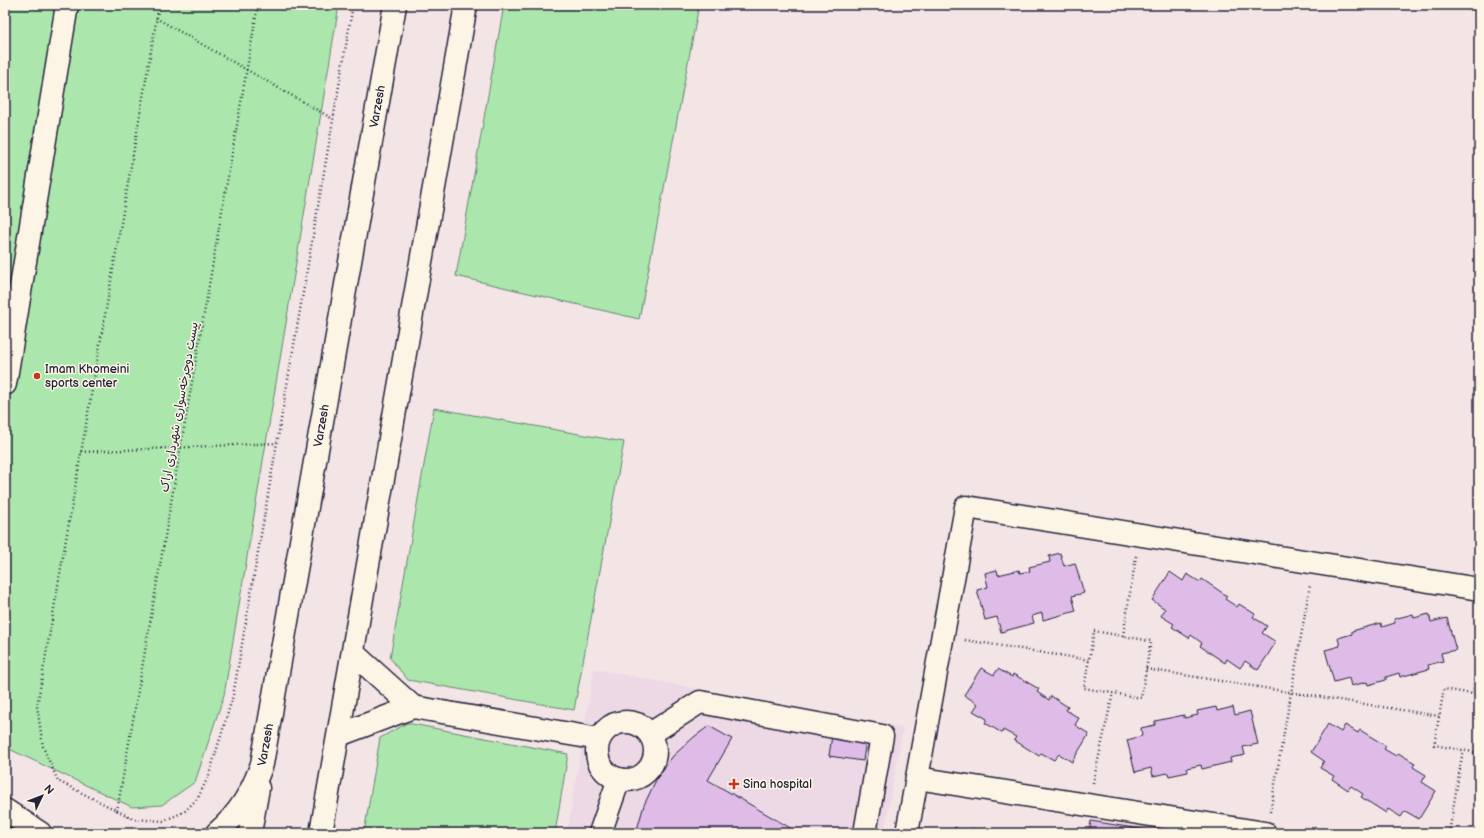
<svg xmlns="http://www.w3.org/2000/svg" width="1484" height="838" font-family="'Balsamiq Sans','Playpen Sans Arabic',sans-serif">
  <rect width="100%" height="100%" fill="#f3e4e6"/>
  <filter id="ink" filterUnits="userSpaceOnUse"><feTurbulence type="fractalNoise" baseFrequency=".025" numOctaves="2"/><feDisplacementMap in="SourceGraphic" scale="8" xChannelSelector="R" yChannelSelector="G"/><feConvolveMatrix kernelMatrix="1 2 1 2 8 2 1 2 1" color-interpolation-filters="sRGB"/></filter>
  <g filter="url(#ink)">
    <polygon fill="#edd8e6" points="594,669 903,728 884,833 567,833"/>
    <g fill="#abe7ac" stroke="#668474">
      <polygon points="5,5 339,5 224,695 195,782 162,805 132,807 5,747"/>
      <polygon points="504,5 699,5 639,319 456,276"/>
      <polygon points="434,408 624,442 574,710 408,680 390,658"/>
      <polygon points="407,723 568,754 555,833 364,833 380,738"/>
    </g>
    <g fill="#debce7" stroke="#22223b">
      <polygon points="1060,553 1064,566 1075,563 1084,593 1072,596 1076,611 1043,620 1042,613 1032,616 1034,623 1001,632 997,617 985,620 977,590 988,587 985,573 997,570 998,575 1019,570 1020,573 1030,571 1029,567 1050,562 1049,556"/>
      <polygon points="1170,572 1183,581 1187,574 1200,582 1202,579 1227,596 1225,599 1237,607 1239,604 1255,614 1253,617 1267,626 1262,633 1276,642 1258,670 1245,661 1240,668 1227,659 1225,663 1200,646 1202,643 1191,635 1189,638 1172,627 1174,624 1161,616 1165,609 1152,600"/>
      <polygon points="1413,614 1414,618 1429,614 1431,622 1447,618 1456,650 1441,653 1443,661 1428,665 1429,669 1400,677 1399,673 1386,677 1386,680 1368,685 1367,682 1351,686 1349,678 1334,682 1325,650 1340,646 1338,638 1352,634 1352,631 1381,623 1382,627 1395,623 1394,619"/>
      <polygon points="981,668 994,675 998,669 1012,677 1013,674 1039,689 1037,692 1049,700 1051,696 1068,707 1066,710 1079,718 1075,725 1089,734 1072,762 1059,754 1054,760 1041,753 1039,756 1014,740 1016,737 1003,730 1002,733 985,723 987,719 973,711 978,704 964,695"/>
      <polygon points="1216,707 1217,711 1233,707 1235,715 1250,711 1258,744 1243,747 1245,755 1230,758 1231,762 1202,769 1201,765 1187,768 1188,772 1169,776 1168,773 1153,776 1151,768 1135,772 1127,740 1142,736 1141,728 1155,725 1155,721 1184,715 1184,718 1198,715 1197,711"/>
      <polygon points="1328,724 1341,732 1345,725 1358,733 1360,730 1386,746 1384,749 1396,756 1398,753 1415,763 1413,767 1426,775 1422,782 1436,791 1419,819 1405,811 1401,817 1388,809 1386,813 1361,797 1363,794 1351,786 1348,790 1332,779 1334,776 1320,768 1324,761 1311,752"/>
      <polygon points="709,726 732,739 708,780 799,833 636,833 644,805 657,778 673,756 694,737"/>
      <polygon points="832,735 866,740 863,761 829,756"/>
      <polygon points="1479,795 1479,817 1474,797"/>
      <polygon points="1091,821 1165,833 1089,833"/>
      <polygon points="955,827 965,833 951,833"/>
      <polygon points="972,828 979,833 969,833"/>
    </g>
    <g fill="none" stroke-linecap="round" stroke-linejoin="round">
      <defs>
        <g id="minor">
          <polyline points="5,384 67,5"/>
          <polyline points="353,653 413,707"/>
          <circle cx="626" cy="751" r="29"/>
          <polyline points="650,734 700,702 882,736 865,833"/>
          <polyline points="339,735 413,707 599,739"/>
          <polyline points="917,778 1265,833"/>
          <polyline points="600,833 619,779"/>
          <polyline points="907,833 966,507 1479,589"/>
        </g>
        <g id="major">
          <polyline points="5,810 40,833"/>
          <path id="s1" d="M217,833c23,-20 35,-41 45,-69l133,-759"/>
          <polyline points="250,833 258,788"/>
          <polyline points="321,833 466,5"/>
        </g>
      </defs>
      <use href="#minor" stroke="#22223b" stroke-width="25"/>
      <use href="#major" stroke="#22223b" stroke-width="25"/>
      <g stroke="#22223b" stroke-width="2.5" stroke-dasharray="1 3" stroke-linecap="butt">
        <polyline points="159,5 37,706 43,747 58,781 134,819 163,821 184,812 198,798 209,775 233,696 353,5"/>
        <polyline points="156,18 333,119"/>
        <polyline points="81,452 277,443"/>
        <polygon points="1094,631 1151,641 1141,698 1084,688"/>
        <polyline points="1123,636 1136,556"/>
        <polyline points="965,640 1089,660"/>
        <polyline points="1146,669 1439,716"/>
        <polyline points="1473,693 1479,656"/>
        <polyline points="1479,695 1444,689 1434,745 1479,753"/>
        <polyline points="1093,783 1113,693"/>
        <polyline points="117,811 258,5"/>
        <polyline points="1270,812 1310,585"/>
        <polyline points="1084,833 1085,827"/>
        <polyline points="1449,833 1463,750"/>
      </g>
      <use href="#minor" stroke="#fcf5e5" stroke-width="22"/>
      <use href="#major" stroke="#fcf5e5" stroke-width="22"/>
    </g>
  </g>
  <g fill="#c8321e" stroke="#fcf5e5" stroke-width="1.5">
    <circle cx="37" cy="376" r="4"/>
    <path d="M732 778h4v4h4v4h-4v4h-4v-4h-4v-4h4z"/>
  </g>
  <g text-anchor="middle" stroke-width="3" stroke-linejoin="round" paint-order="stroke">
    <g font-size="12" fill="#22223b" stroke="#fcf5e5">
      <text dy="4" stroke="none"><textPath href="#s1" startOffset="751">Varzesh</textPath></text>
      <text transform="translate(179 407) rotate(-80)" y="4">پیست دوچرخه‌سواری شهرداری اراک</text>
      <text dy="4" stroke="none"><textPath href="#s1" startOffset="427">Varzesh</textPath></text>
      <text dy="4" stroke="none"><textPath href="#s1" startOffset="103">Varzesh</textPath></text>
    </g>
    <g font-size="12" fill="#22223b" stroke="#fcf5e5" text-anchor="start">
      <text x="45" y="373">Imam Khomeini<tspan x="45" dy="14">sports center</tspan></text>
      <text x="743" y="788">Sina hospital</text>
    </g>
  </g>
  <rect width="1484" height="838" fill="none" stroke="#fcf5e5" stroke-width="20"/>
  <rect x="10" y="10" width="1464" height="818" fill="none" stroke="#22223b" stroke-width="1.5" filter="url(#ink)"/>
  <g transform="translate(42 796) rotate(47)" stroke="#fcf5e5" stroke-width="3" paint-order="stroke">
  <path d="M0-3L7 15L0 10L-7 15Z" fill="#22223b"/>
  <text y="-6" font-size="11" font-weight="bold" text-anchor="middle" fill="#22223b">N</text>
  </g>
</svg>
